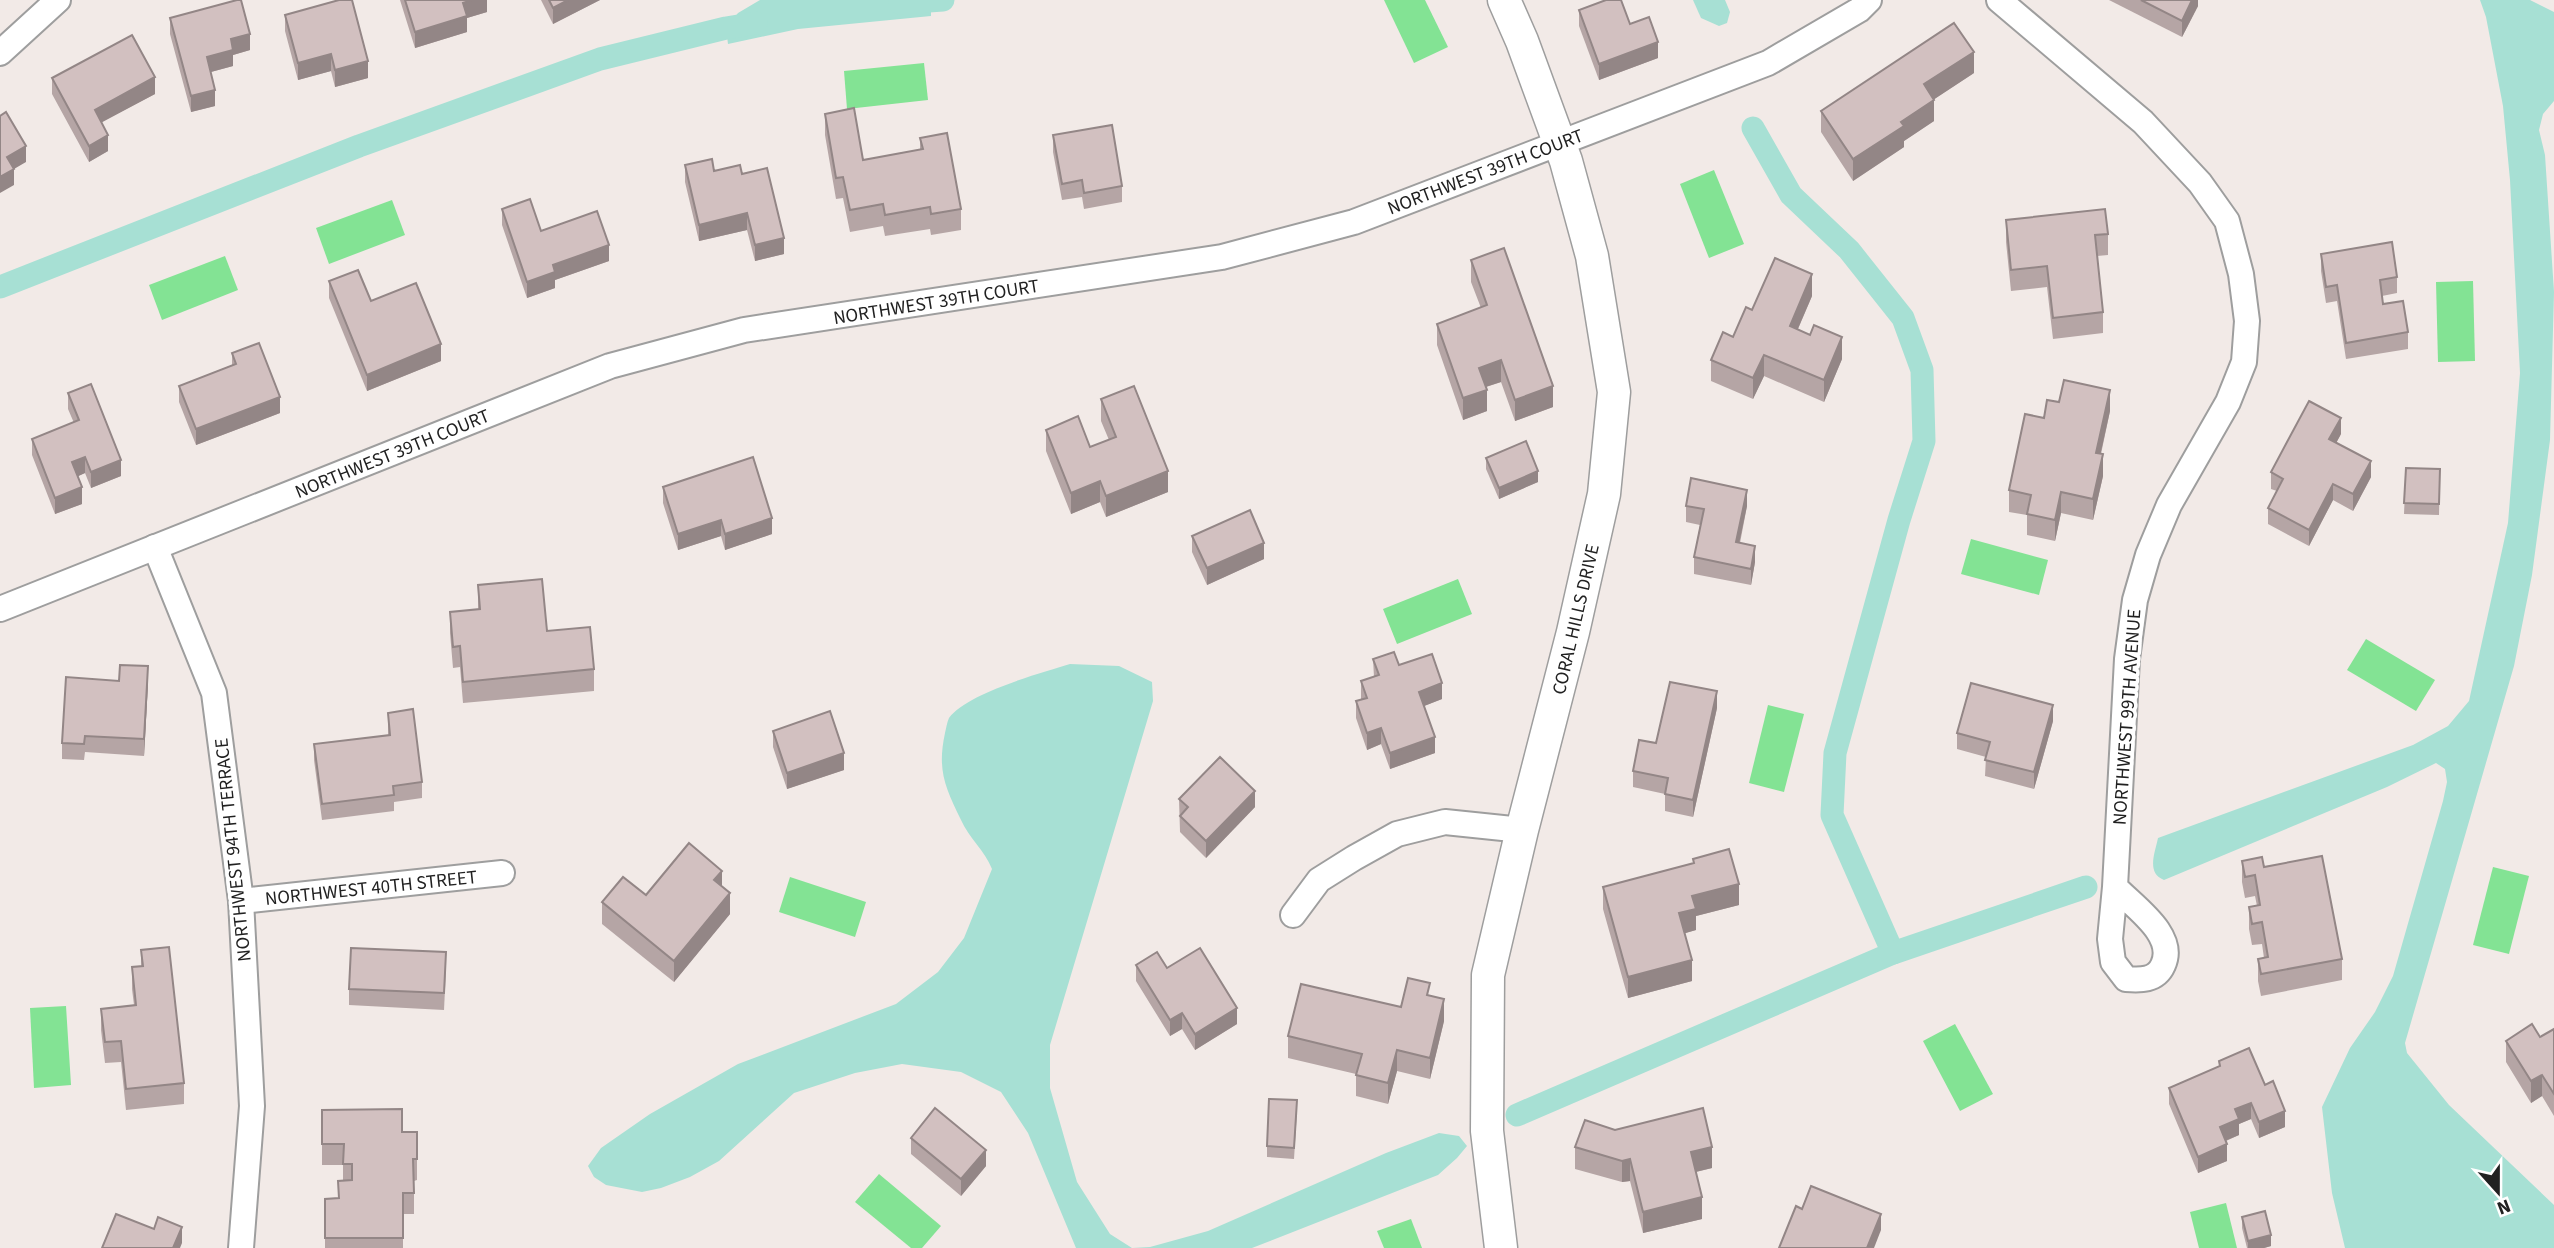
<svg xmlns="http://www.w3.org/2000/svg" width="2554" height="1248" font-family="'Source Sans 3',sans-serif">
  <rect width="100%" height="100%" fill="#f2eae7"/>
  <g fill="#83e394">
    <polygon points="1384,0 1425,0 1448,47 1414,63"/>
    <polygon points="924,63 928,100 847,109 844,71"/>
    <polygon points="1714,170 1744,244 1709,258 1680,184"/>
    <polygon points="392,200 405,235 329,264 316,228"/>
    <polygon points="225,256 238,290 162,320 149,285"/>
    <polygon points="2473,281 2475,361 2438,362 2436,282"/>
    <polygon points="1971,539 2048,560 2039,595 1961,574"/>
    <polygon points="1458,579 1472,614 1397,644 1383,609"/>
    <polygon points="2366,639 2435,680 2416,711 2347,670"/>
    <polygon points="1768,705 1804,714 1784,792 1749,783"/>
    <polygon points="2493,867 2529,876 2509,954 2473,945"/>
    <polygon points="790,877 866,902 855,937 779,912"/>
    <polygon points="66,1006 71,1085 34,1088 30,1008"/>
    <polygon points="1955,1024 1993,1094 1960,1111 1923,1041"/>
    <polygon points="879,1174 941,1226 922,1248 911,1248 855,1202"/>
    <polygon points="2226,1203 2237,1248 2199,1248 2190,1212"/>
    <polygon points="1411,1219 1422,1248 1384,1248 1377,1231"/>
  </g>
  <g fill="#a7e0d4">
    <polygon points="760,0 931,0 931,16 798,29 728,44 726,28 738,13"/>
    <polygon points="1693,0 1725,0 1730,12 1727,23 1719,26 1701,18"/>
    <path d="M2480,0h50l24,12v89l-11,13 -4,16 6,25 9,137 -4,148 -18,135 -18,91 -109,377 2,10 42,52 105,100v43h-209l-13,-55 -10,-86 28,-59 25,-36 18,-36 50,-175 4,-19 -2,-13 -9,-6 -49,24 -223,93c-18,-7 -9,-27 -6,-42l255,-93 35,-19 21,-25 39,-178 12,-150 -10,-193 -7,-74 -17,-89z"/>
    <path d="M1070,664l49,2 33,16 1,19 -103,344v43l27,94 33,52 22,14 18,-1 58,-16 178,-78 53,-20 20,3 8,10 -10,12 -19,17 -186,73h-176l-48,-115 -27,-41 -40,-20 -59,-8 -47,9 -61,20 -75,68 -29,16 -29,11 -19,4 -36,-7 -12,-8 -6,-11 13,-18 49,-34 88,-50 158,-60 42,-32 26,-34 28,-69c-7,-18 -23,-31 -31,-49 -16,-33 -24,-50 -16,-87 1,-4 2,-11 4,-15 18,-25 92,-45 121,-54z"/>
  </g>
  <g fill="none" stroke-linecap="round" stroke-linejoin="round">
    <g stroke="#a7e0d4" stroke-width="23">
      <polyline points="900,3 943,0"/>
      <polyline points="1753,128 1791,195 1849,250 1903,318 1922,370 1924,441 1899,520 1835,753 1832,815 1893,953"/>
      <polyline points="0,287 359,146 600,59 726,28 756,23"/>
      <polyline points="1517,1115 1893,953 2086,887"/>
    </g>
    <defs>
      <g id="minor">
        <path d="M1999,0l144,122 57,61 27,38 14,53 6,47 -3,41 -16,40 -59,103 -21,50 -13,45 -8,59 -12,228 -5,52 3,23 13,17c14,1 30,2 37,-14 14,-30 -29,-58 -48,-78"/>
        <polyline points="0,53 58,0"/>
        <polyline points="155,547 214,693 241,901 252,1106 241,1248"/>
        <polyline points="0,609 610,366 744,330 1222,257 1354,222 1768,63 1859,10 1869,0"/>
        <polyline points="241,901 502,873"/>
        <polyline points="1293,915 1319,880 1354,858 1397,834 1445,822 1522,830"/>
      </g>
      <polyline id="tertiary" points="1501,1248 1487,1131 1488,975 1522,830 1573,632 1604,494 1614,392 1592,256 1566,161 1522,41 1504,0"/>
    </defs>
    <use href="#minor" stroke="#9e9e9e" stroke-width="28"/>
    <use href="#tertiary" stroke="#9e9e9e" stroke-width="35"/>
    <use href="#minor" stroke="#fff" stroke-width="24"/>
    <use href="#tertiary" stroke="#fff" stroke-width="32"/>
  </g>
  <g fill="#b5a5a5">
    <polygon points="400,0 487,0 487,12 467,18 467,32 415,48"/>
    <polygon points="541,0 600,0 553,24"/>
    <polygon points="2109,0 2198,0 2198,6 2182,37"/>
    <polygon points="1579,10 1630,24 1658,58 1599,80 1579,26"/>
    <polygon points="285,15 368,78 335,87 331,71 298,80 285,31"/>
    <polygon points="170,18 250,50 233,55 233,66 211,72 215,106 191,112 170,34"/>
    <polygon points="1974,73 1934,99 1934,121 1904,141 1904,147 1853,181 1821,132 1821,111"/>
    <polygon points="52,78 155,94 101,122 108,151 89,162 52,94"/>
    <polygon points="825,114 863,160 920,150 920,138 961,209 961,230 931,235 930,229 885,236 883,226 850,232 843,198 836,199 825,135"/>
    <polygon points="1053,135 1122,186 1122,202 1084,209 1082,197 1062,200 1053,152"/>
    <polygon points="685,165 742,174 784,254 755,261 747,230 699,241 685,182"/>
    <polygon points="502,209 541,231 609,261 555,280 555,288 527,298 502,225"/>
    <polygon points="2006,220 2108,234 2108,255 2097,256 2103,312 2103,333 2053,339 2047,287 2011,291 2006,242"/>
    <polygon points="2321,254 2397,277 2397,293 2382,296 2383,304 2408,332 2408,349 2346,359 2337,301 2326,303 2321,271"/>
    <polygon points="1471,260 1553,407 1515,421 1501,382 1486,387 1487,411 1463,420 1437,345 1437,324 1481,308 1471,282"/>
    <polygon points="329,281 371,301 441,361 367,391 329,298"/>
    <polygon points="1812,296 1798,329 1842,359 1824,402 1764,376 1753,399 1711,381 1711,360 1733,337 1752,310"/>
    <polygon points="232,353 280,413 196,445 179,402 179,386 232,365"/>
    <polygon points="68,393 121,476 91,488 85,473 78,476 82,504 55,514 32,455 32,439 74,423 68,409"/>
    <polygon points="1101,399 1168,492 1106,517 1100,502 1071,514 1046,451 1046,430 1090,447 1109,440 1101,421"/>
    <polygon points="2110,411 2101,454 2103,476 2093,520 2061,513 2055,541 2027,535 2027,515 2009,512 2009,490 2044,418"/>
    <polygon points="2341,434 2336,443 2371,477 2353,511 2333,500 2309,546 2268,524 2268,508 2277,491 2271,489 2271,472"/>
    <polygon points="1486,458 1538,482 1499,499 1486,469"/>
    <polygon points="2406,468 2440,469 2439,515 2404,514"/>
    <polygon points="663,487 772,534 725,550 721,536 678,550 663,503"/>
    <polygon points="1686,506 1747,506 1740,543 1755,562 1751,585 1694,574 1694,557 1700,525 1686,522"/>
    <polygon points="1192,536 1264,559 1207,585 1192,552"/>
    <polygon points="478,585 547,631 594,669 594,691 463,703 460,667 453,668 450,633 450,612 478,609"/>
    <polygon points="1373,659 1399,665 1442,699 1424,706 1435,753 1390,769 1381,744 1367,750 1356,718 1356,701 1361,699 1361,681 1374,677"/>
    <polygon points="148,683 144,756 85,752 84,760 62,759 62,743"/>
    <polygon points="1717,708 1693,817 1665,811 1665,794 1633,787 1633,771 1656,743"/>
    <polygon points="388,713 422,782 422,798 394,802 394,811 322,820 314,760 314,744 388,735"/>
    <polygon points="2053,721 2034,789 1985,776 1986,757 1957,749 1957,733"/>
    <polygon points="773,731 844,770 787,789 773,747"/>
    <polygon points="1179,799 1255,807 1206,858 1180,832"/>
    <polygon points="1693,859 1739,905 1696,916 1696,930 1685,933 1692,981 1628,998 1603,909 1603,887 1693,864"/>
    <polygon points="2242,861 2264,867 2342,959 2342,980 2261,996 2258,981 2258,959 2264,958 2262,944 2252,945 2249,929 2249,907 2257,906 2255,896 2245,898 2242,882"/>
    <polygon points="722,886 730,914 674,982 602,924 602,902 646,895"/>
    <polygon points="141,950 184,1083 184,1104 126,1110 121,1062 105,1063 101,1030 101,1009 134,1005 132,989 132,967 141,966"/>
    <polygon points="1136,965 1167,968 1237,1024 1195,1050 1182,1029 1170,1036 1136,981"/>
    <polygon points="446,969 444,1010 349,1005 349,989"/>
    <polygon points="1430,996 1444,1021 1430,1079 1397,1071 1388,1104 1356,1096 1356,1074 1288,1058 1288,1036 1401,1007"/>
    <polygon points="2554,1029 2554,1116 2542,1096 2531,1103 2506,1062 2506,1041 2540,1037"/>
    <polygon points="2219,1061 2265,1085 2285,1127 2259,1138 2251,1119 2239,1124 2239,1135 2226,1141 2227,1161 2198,1173 2169,1104 2169,1088 2219,1067"/>
    <polygon points="322,1110 402,1132 417,1132 417,1180 414,1181 414,1214 403,1214 403,1248 325,1248 325,1199 338,1198 343,1180 343,1165 322,1165"/>
    <polygon points="1297,1111 1294,1159 1267,1157 1267,1146"/>
    <polygon points="911,1138 986,1166 961,1196 911,1154"/>
    <polygon points="1575,1147 1712,1168 1696,1172 1702,1219 1643,1233 1630,1181 1622,1182 1575,1169"/>
    <polygon points="2242,1217 2271,1246 2264,1248 2247,1248 2242,1228"/>
  </g>
  <g fill="#938686">
    <polygon points="472,0 487,0 487,12 467,18 467,32 415,48 415,32 463,3"/>
    <polygon points="568,0 600,0 553,24 553,8"/>
    <polygon points="2192,0 2198,0 2198,6 2182,37 2182,21"/>
    <polygon points="250,34 250,50 233,55 233,66 207,73 207,57 231,39"/>
    <polygon points="1658,42 1658,58 1599,80 1599,64"/>
    <polygon points="1974,52 1974,73 1924,106 1924,84"/>
    <polygon points="331,54 331,71 298,80 298,63"/>
    <polygon points="368,61 368,78 335,87 335,70"/>
    <polygon points="155,77 155,94 95,126 95,110"/>
    <polygon points="215,90 215,106 191,112 191,96"/>
    <polygon points="1934,100 1934,121 1904,141 1904,147 1853,181 1853,159 1901,122"/>
    <polygon points="108,135 108,151 89,162 89,146"/>
    <polygon points="26,146 26,162 14,169 14,185 0,193 0,177 7,157"/>
    <polygon points="747,213 747,230 699,241 699,225"/>
    <polygon points="784,238 784,254 755,261 755,245"/>
    <polygon points="609,245 609,261 555,280 555,288 527,298 527,282 553,265"/>
    <polygon points="1812,274 1812,296 1790,347 1790,326"/>
    <polygon points="1842,337 1842,359 1824,402 1824,380"/>
    <polygon points="441,344 441,361 367,391 367,375"/>
    <polygon points="1764,355 1764,376 1753,399 1753,378"/>
    <polygon points="1501,360 1501,382 1479,389 1479,368"/>
    <polygon points="1553,386 1553,407 1515,421 1515,400"/>
    <polygon points="1487,390 1487,411 1463,420 1463,398"/>
    <polygon points="2110,390 2110,411 2096,474 2096,453"/>
    <polygon points="280,397 280,413 196,445 196,429"/>
    <polygon points="2341,418 2341,434 2329,456 2329,439"/>
    <polygon points="2103,454 2103,476 2093,520 2093,499"/>
    <polygon points="85,457 85,473 72,479 72,462"/>
    <polygon points="121,460 121,476 91,488 91,472"/>
    <polygon points="2371,461 2371,477 2353,511 2353,494"/>
    <polygon points="1168,471 1168,492 1106,517 1106,496"/>
    <polygon points="1538,471 1538,482 1499,499 1499,488"/>
    <polygon points="1100,481 1100,502 1071,514 1071,493"/>
    <polygon points="2333,484 2333,500 2309,546 2309,530"/>
    <polygon points="82,487 82,504 55,514 55,498"/>
    <polygon points="1747,490 1747,506 1736,558 1736,542"/>
    <polygon points="2061,492 2061,513 2055,541 2055,520"/>
    <polygon points="772,518 772,534 725,550 725,534"/>
    <polygon points="721,520 721,536 678,550 678,534"/>
    <polygon points="1264,543 1264,559 1207,585 1207,568"/>
    <polygon points="1755,546 1755,562 1751,585 1751,569"/>
    <polygon points="148,666 148,683 144,756 144,739"/>
    <polygon points="1442,683 1442,699 1419,708 1419,692"/>
    <polygon points="1717,691 1717,708 1693,817 1693,800"/>
    <polygon points="2053,705 2053,721 2034,789 2034,772"/>
    <polygon points="1381,728 1381,744 1367,750 1367,733"/>
    <polygon points="1435,737 1435,753 1390,769 1390,753"/>
    <polygon points="844,753 844,770 787,789 787,773"/>
    <polygon points="1255,791 1255,807 1206,858 1206,841"/>
    <polygon points="722,871 722,892 714,880"/>
    <polygon points="1739,884 1739,905 1696,916 1696,930 1679,935 1679,913 1692,896"/>
    <polygon points="730,893 730,914 674,982 674,961"/>
    <polygon points="1692,960 1692,981 1628,998 1628,977"/>
    <polygon points="1444,999 1444,1021 1430,1079 1430,1058"/>
    <polygon points="1237,1008 1237,1024 1195,1050 1195,1034"/>
    <polygon points="1182,1013 1182,1029 1170,1036 1170,1020"/>
    <polygon points="1397,1050 1397,1071 1388,1104 1388,1083"/>
    <polygon points="2542,1075 2542,1096 2531,1103 2531,1081"/>
    <polygon points="2251,1103 2251,1119 2239,1124 2239,1135 2220,1143 2220,1127 2235,1109"/>
    <polygon points="2285,1111 2285,1127 2259,1138 2259,1122"/>
    <polygon points="2227,1144 2227,1161 2198,1173 2198,1157"/>
    <polygon points="1712,1147 1712,1168 1691,1173 1691,1152"/>
    <polygon points="986,1150 986,1166 961,1196 961,1179"/>
    <polygon points="1630,1159 1630,1181 1622,1182 1622,1161"/>
    <polygon points="1702,1197 1702,1219 1643,1233 1643,1212"/>
    <polygon points="1881,1214 1881,1230 1874,1248 1867,1248"/>
    <polygon points="182,1227 182,1243 180,1248 173,1248"/>
    <polygon points="2271,1235 2271,1246 2264,1248 2248,1248 2248,1241"/>
  </g>
  <g fill="#d2c0c0" stroke="#938686" stroke-width="2">
    <polygon points="237,0 241,0 250,34 231,39 233,50 207,57 215,90 191,96 170,18"/>
    <polygon points="339,0 352,0 368,61 335,70 331,54 298,63 285,15"/>
    <polygon points="405,0 472,0 463,3 467,16 415,32"/>
    <polygon points="549,0 568,0 553,8"/>
    <polygon points="1606,0 1621,0 1630,24 1649,17 1658,42 1599,64 1579,10"/>
    <polygon points="2141,0 2192,0 2182,21"/>
    <polygon points="1954,23 1974,52 1924,84 1934,100 1901,122 1904,126 1853,159 1821,111"/>
    <polygon points="132,35 155,77 95,110 108,135 89,146 52,78"/>
    <polygon points="854,108 863,160 923,149 920,138 947,133 961,209 931,214 930,207 885,215 883,204 850,210 843,177 836,178 825,114"/>
    <polygon points="6,112 26,146 7,157 14,169 0,177 0,116"/>
    <polygon points="1112,125 1122,186 1084,193 1082,180 1062,184 1053,135"/>
    <polygon points="712,159 714,171 740,165 742,174 767,168 784,238 755,245 747,213 699,225 685,165"/>
    <polygon points="530,199 541,231 597,211 609,245 553,265 555,272 527,282 502,209"/>
    <polygon points="2105,209 2108,234 2095,235 2103,312 2053,318 2047,266 2011,270 2006,220"/>
    <polygon points="2392,242 2397,277 2380,280 2383,304 2403,301 2408,332 2346,343 2337,285 2326,287 2321,254"/>
    <polygon points="1504,248 1553,386 1515,400 1501,360 1479,368 1487,390 1463,398 1437,324 1487,305 1471,260"/>
    <polygon points="1775,258 1812,274 1790,326 1810,335 1814,325 1842,337 1824,380 1764,355 1753,378 1711,360 1723,332 1733,337 1746,307 1752,310"/>
    <polygon points="358,270 371,301 416,283 441,344 367,375 329,281"/>
    <polygon points="259,343 280,397 196,429 179,386 236,364 232,353"/>
    <polygon points="2064,380 2110,390 2096,453 2103,454 2093,499 2061,492 2055,520 2027,514 2031,495 2009,490 2025,414 2044,418 2047,400 2059,402"/>
    <polygon points="91,384 121,460 91,472 85,457 72,462 82,487 55,498 32,439 79,420 68,393"/>
    <polygon points="1134,386 1168,471 1106,496 1100,481 1071,493 1046,430 1078,416 1090,447 1116,437 1101,399"/>
    <polygon points="2309,401 2341,418 2329,439 2371,461 2353,494 2333,484 2309,530 2268,508 2283,479 2271,472"/>
    <polygon points="1526,441 1538,471 1499,488 1486,458"/>
    <polygon points="753,457 772,518 725,534 721,520 678,534 663,487"/>
    <polygon points="2406,468 2440,469 2439,504 2404,503"/>
    <polygon points="1691,478 1747,490 1736,542 1755,546 1751,569 1694,557 1704,509 1686,506"/>
    <polygon points="1250,510 1264,543 1207,568 1192,536"/>
    <polygon points="542,579 547,631 590,627 594,669 463,682 460,646 453,647 450,612 480,609 478,585"/>
    <polygon points="1394,652 1399,665 1432,654 1442,683 1419,692 1435,737 1390,753 1381,728 1367,733 1356,701 1367,698 1361,681 1379,675 1373,659"/>
    <polygon points="120,665 148,666 144,739 85,736 84,744 62,743 66,677 119,681"/>
    <polygon points="1670,682 1717,691 1693,800 1665,794 1668,778 1633,771 1639,740 1656,743"/>
    <polygon points="1971,683 2053,705 2034,772 1985,760 1990,742 1957,733"/>
    <polygon points="413,709 422,782 393,786 394,795 322,804 314,744 390,735 388,713"/>
    <polygon points="830,711 844,753 787,773 773,731"/>
    <polygon points="1220,757 1255,791 1206,841 1180,816 1188,807 1179,799"/>
    <polygon points="689,843 722,871 714,880 730,893 674,961 602,902 623,877 646,895"/>
    <polygon points="1729,849 1739,884 1692,896 1696,909 1679,913 1692,960 1628,977 1603,887 1694,863 1693,859"/>
    <polygon points="2322,856 2342,959 2261,974 2258,959 2268,957 2262,922 2252,924 2249,907 2260,905 2255,875 2245,877 2242,861 2262,857 2264,867"/>
    <polygon points="169,947 184,1083 126,1089 121,1041 105,1042 101,1009 136,1005 132,967 143,966 141,950"/>
    <polygon points="351,948 446,952 444,993 349,989"/>
    <polygon points="1200,948 1237,1008 1195,1034 1182,1013 1170,1020 1136,965 1157,952 1167,968"/>
    <polygon points="1408,978 1430,983 1427,995 1444,999 1430,1058 1397,1050 1388,1083 1356,1075 1362,1054 1288,1036 1301,984 1401,1007"/>
    <polygon points="2532,1024 2540,1037 2554,1029 2554,1094 2542,1075 2531,1081 2506,1041"/>
    <polygon points="2249,1048 2265,1085 2273,1081 2285,1111 2259,1122 2251,1103 2235,1109 2239,1119 2220,1127 2227,1144 2198,1157 2169,1088 2220,1066 2219,1061"/>
    <polygon points="1269,1099 1297,1100 1294,1148 1267,1146"/>
    <polygon points="935,1108 986,1150 961,1179 911,1138"/>
    <polygon points="1703,1108 1712,1147 1691,1152 1702,1197 1643,1212 1630,1159 1622,1161 1575,1147 1585,1120 1615,1130"/>
    <polygon points="402,1109 402,1132 417,1132 417,1159 413,1159 414,1193 403,1193 403,1238 325,1238 325,1199 339,1198 338,1181 352,1180 352,1164 343,1164 344,1144 322,1144 322,1110"/>
    <polygon points="1811,1186 1881,1214 1867,1248 1779,1248 1796,1206 1802,1209"/>
    <polygon points="2265,1211 2271,1235 2248,1241 2242,1217"/>
    <polygon points="116,1214 154,1229 158,1217 182,1227 173,1248 102,1248"/>
  </g>
  <g text-anchor="middle" stroke-width="7" stroke-linejoin="round" paint-order="stroke">
    <g font-size="19" fill="#212121" stroke="#fff">
      <text transform="translate(1485 171) rotate(-21)" y="7">NORTHWEST 39TH COURT</text>
      <text transform="translate(936 301) rotate(-9)" y="7">NORTHWEST 39TH COURT</text>
      <text transform="translate(392 453) rotate(-22)" y="7">NORTHWEST 39TH COURT</text>
      <text transform="translate(1575 619) rotate(-77)" y="7">CORAL HILLS DRIVE</text>
      <text transform="translate(2126 717) rotate(-86)" y="7">NORTHWEST 99TH AVENUE</text>
      <text transform="translate(232 850) rotate(-96)" y="7">NORTHWEST 94TH TERRACE</text>
      <text transform="translate(371 887) rotate(-6)" y="7">NORTHWEST 40TH STREET</text>
    </g>
  </g>
  <g transform="translate(2498 1192) rotate(159)" stroke="#ffffff" stroke-width="5" paint-order="stroke">
  <path d="M0-5L12 26L0 18L-12 26Z" fill="#212121"/>
  <text y="-10" font-size="19" font-weight="bold" text-anchor="middle" fill="#212121">N</text>
  </g>
</svg>
